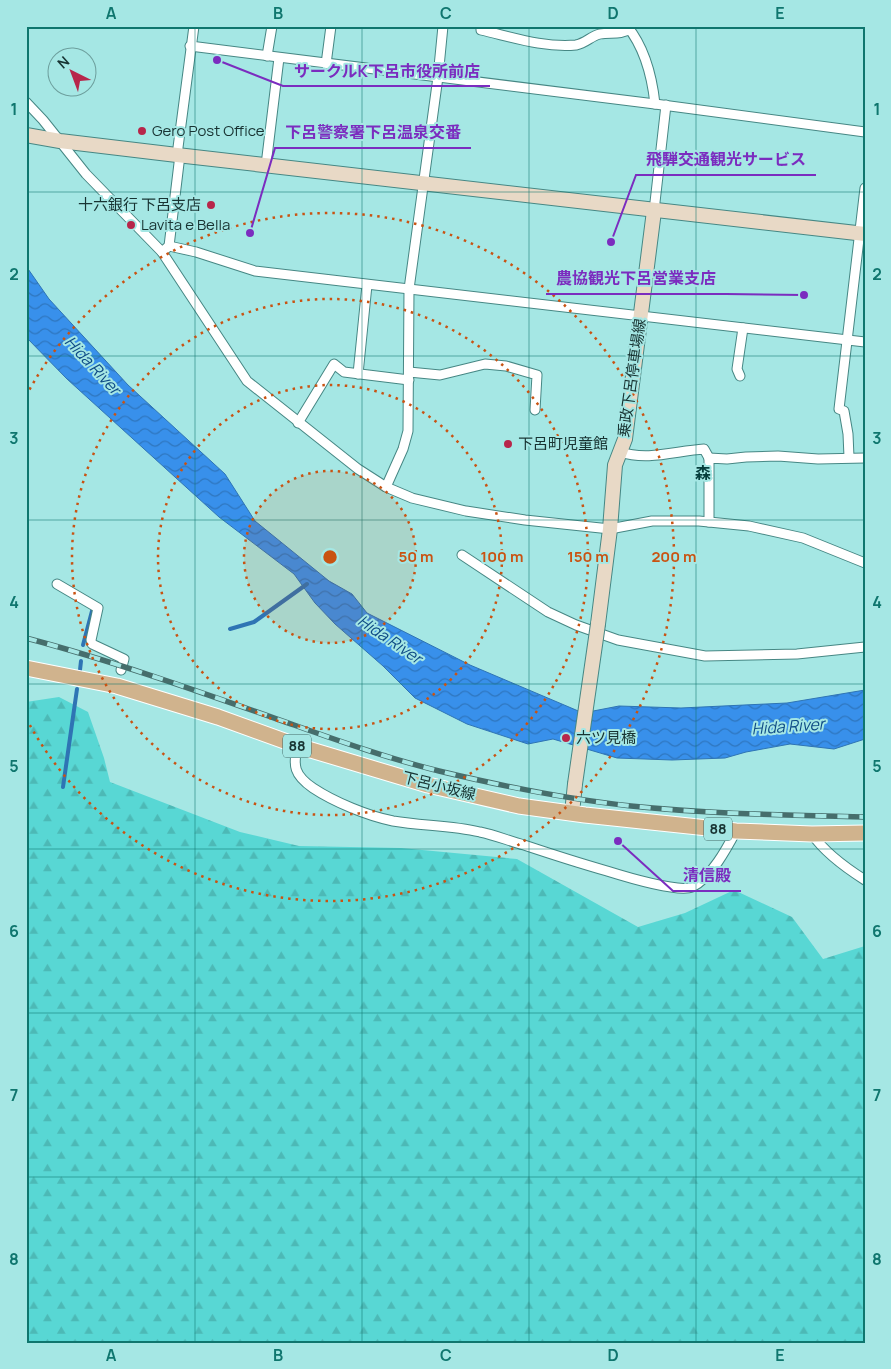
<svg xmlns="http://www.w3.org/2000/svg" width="891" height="1369" font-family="Manrope,'Noto Sans JP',sans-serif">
  <defs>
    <pattern id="forest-firs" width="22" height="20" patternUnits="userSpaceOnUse" patternTransform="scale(1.25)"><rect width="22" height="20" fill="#58d7d4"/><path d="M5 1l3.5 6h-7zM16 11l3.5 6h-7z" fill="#4cb9b6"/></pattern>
    <pattern id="water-waves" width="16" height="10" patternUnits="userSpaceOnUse" patternTransform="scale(1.25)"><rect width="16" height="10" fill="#3890eb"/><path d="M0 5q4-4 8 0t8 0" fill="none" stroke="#2e76bf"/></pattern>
  </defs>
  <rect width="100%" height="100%" fill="#a5e7e4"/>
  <polygon fill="url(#forest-firs)" points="59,697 88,712 104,758 110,782 240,832 299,846 401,848 517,859 638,927 685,913 734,890 792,917 823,959 865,946 865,1343 26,1343 26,702"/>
  <polygon fill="url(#water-waves)" stroke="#2e74b4" points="26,266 49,299 128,385 225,474 255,521 329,581 352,594 367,613 470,665 583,713 619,706 681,708 787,703 865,690 865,739 834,749 790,744 746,752 725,758 672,760 617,758 553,739 528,744 467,724 415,698 383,666 335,624 315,603 294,574 219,517 67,379 26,337"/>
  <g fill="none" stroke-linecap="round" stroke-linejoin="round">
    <g stroke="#2e74b4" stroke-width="4">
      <polyline points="230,629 254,622 307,584"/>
      <polyline points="83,645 92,611"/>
      <polyline points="80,670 81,661"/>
      <polyline points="63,787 77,689"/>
    </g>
    <defs>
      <g id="street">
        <path d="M481,26v4c31,7 63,18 95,15 10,-2 15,-9 24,-11 10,-2 21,1 30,-5"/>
        <path d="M627,26c18,22 25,50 28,78"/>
        <polyline points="190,46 655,104 865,132"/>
        <polyline points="267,56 272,26"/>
        <polyline points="326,64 331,26"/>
        <polyline points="26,102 43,120 86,174 162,252 247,381 358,469 386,487 412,498 466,511 525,520 610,529 652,521 699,521 749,526 803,538 865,563"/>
        <polyline points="177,155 194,26"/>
        <polyline points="266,165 279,58"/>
        <polyline points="654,211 666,105"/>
        <polyline points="169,246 180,155"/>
        <polyline points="162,252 169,246 196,252 255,271 865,342"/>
        <polyline points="409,372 440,375 485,364 506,366 537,375 535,410"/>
        <polyline points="358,374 367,285"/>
        <polyline points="740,376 737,369 743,328"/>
        <polyline points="298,423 334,364 344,372 409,380"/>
        <path d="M620,452c28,9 55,-1 84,-3l5,9"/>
        <polyline points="849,457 848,434 844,411 839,409 865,188"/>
        <polyline points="386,487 403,449 408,431 409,289 438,77 443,26"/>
        <polyline points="709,522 709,458 727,459 746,457 778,456 818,459 865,458"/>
        <polyline points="462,555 548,612 576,625 618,640 705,656 797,654 865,647"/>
        <polyline points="57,584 98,608 91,640 92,644 124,659 121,670"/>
        <path d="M297,746c-4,20 -3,29 16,42 21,14 55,28 80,33 29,5 58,4 87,11 15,3 29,9 44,13 27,9 55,18 83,26 16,5 72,22 85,16 19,-9 35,-39 44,-56"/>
        <path d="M812,834c13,19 34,34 53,46"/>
      </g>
      <g id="secondary">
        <polyline points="26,135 60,141 177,155 865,234"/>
        <polyline points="598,624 610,529 615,465 625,439 654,211"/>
        <polyline points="572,813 575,784"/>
      </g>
      <polyline id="primary" points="26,668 117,686 218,717 301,747 428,785 519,806 585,815 736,831 812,834 865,833"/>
    </defs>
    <use href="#street" stroke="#468784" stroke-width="11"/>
    <use href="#secondary" stroke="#468784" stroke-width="16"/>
    <use href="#primary" stroke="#fff" stroke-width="17"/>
    <use href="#street" stroke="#fff" stroke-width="9"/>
    <use href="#secondary" stroke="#e8d9c6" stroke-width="14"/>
    <use href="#primary" stroke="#d0b38d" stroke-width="15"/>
    <defs>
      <path id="rail" d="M26,638c91,24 180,56 268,87 48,17 96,34 145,46 63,15 127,28 192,35 78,8 156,9 234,11"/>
    </defs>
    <use href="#rail" stroke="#466e6c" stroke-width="5.5"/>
    <use href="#rail" stroke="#a5e7e4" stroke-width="4" stroke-dasharray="11" stroke-linecap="butt"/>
    <defs>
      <polyline id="secondary-bridge" points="575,784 598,624"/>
    </defs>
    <use href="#secondary-bridge" stroke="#468784" stroke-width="16" stroke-linecap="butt"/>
    <use href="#secondary-bridge" stroke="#e8d9c6" stroke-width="14"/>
  </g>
  <path fill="none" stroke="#0f766e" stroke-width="1" stroke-opacity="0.55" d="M195,26v1317M362,26v1317M529,26v1317M696,26v1317M26,192h839M26,356h839M26,520h839M26,684h839M26,849h839M26,1013h839M26,1177h839"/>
  <circle cx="330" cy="557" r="86" fill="#c95312" fill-opacity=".12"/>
  <g fill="none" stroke="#c95312" stroke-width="2.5" stroke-dasharray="2.5 5">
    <circle cx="330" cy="557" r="86"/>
    <circle cx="330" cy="557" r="172"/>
    <circle cx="330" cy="557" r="258"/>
    <path d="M26 396A344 344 0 1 1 26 718"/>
  </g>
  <g fill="#b7264a" stroke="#a5e7e4" stroke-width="2">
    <circle cx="142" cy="131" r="5"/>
    <circle cx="211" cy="205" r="5"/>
    <circle cx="131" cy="225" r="5"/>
    <circle cx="508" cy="444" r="5"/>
    <circle cx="566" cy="738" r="5"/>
  </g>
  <g text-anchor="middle" stroke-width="4" stroke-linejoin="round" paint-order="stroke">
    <g fill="#a5e7e4" stroke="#426967" stroke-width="1">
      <rect x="283" y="734.5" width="28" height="23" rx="4"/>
      <rect x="704" y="817.5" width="28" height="23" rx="4"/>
    </g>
    <g font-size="14" font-weight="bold" fill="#183332">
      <text x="297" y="751">88</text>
      <text x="718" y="834">88</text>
    </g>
    <g font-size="15" fill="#183332" stroke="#a5e7e4" text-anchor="start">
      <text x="152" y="136">Gero Post Office</text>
      <text x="201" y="210" text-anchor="end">十六銀行 下呂支店</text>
      <text x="141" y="230">Lavita e Bella</text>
      <text x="518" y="449">下呂町児童館</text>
      <text x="576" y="743">六ツ見橋</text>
    </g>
    <g font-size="15" fill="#183332" stroke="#a5e7e4">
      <text transform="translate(632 378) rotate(-82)" y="5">乗政下呂停車場線</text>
      <text transform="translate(439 786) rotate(14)" y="5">下呂小坂線</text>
    </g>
    <g font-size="16" font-style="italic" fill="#0e4a85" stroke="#a5e7e4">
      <text transform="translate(93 365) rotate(47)" y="6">Hida River</text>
      <text transform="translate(390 639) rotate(34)" y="6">Hida River</text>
      <text transform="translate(788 726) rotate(-4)" y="6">Hida River</text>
    </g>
    <g font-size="16" font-weight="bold" fill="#063d3c" stroke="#a5e7e4">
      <text x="703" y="479">森</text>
    </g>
  </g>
  <circle cx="330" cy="557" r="8" fill="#c95312" stroke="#a5e7e4" stroke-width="2.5"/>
  <g font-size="15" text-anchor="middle" font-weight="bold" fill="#c95312" stroke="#a5e7e4" stroke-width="4" stroke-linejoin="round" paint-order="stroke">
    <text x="416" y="562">50 m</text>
    <text x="502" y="562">100 m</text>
    <text x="588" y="562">150 m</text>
    <text x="674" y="562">200 m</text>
  </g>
  <path fill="none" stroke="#7b2cbf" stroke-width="2" d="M217 60L283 86H490M250 233L275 148H471M611 242L636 175H816M804 295L726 294H546M618 841L673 891H741"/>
  <g fill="#7b2cbf" stroke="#a5e7e4" stroke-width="2">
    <circle cx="217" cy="60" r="5"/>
    <circle cx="250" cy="233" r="5"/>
    <circle cx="611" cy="242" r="5"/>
    <circle cx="804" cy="295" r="5"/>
    <circle cx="618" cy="841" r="5"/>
  </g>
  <g font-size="16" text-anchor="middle" font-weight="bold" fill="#7b2cbf" stroke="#a5e7e4" stroke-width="4" stroke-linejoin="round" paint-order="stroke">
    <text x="387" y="77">サークルK下呂市役所前店</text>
    <text x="373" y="138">下呂警察署下呂温泉交番</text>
    <text x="726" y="165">飛騨交通観光サービス</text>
    <text x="636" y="284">農協観光下呂営業支店</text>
    <text x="707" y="881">清信殿</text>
  </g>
  <rect width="891" height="1369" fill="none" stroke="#a5e7e4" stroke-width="55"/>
  <g transform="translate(72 72) rotate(318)"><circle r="24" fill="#a5e7e4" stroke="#6d9f9d"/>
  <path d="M0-4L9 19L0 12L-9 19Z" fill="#b7264a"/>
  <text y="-8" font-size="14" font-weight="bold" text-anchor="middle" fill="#183332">N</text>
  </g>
  <rect x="28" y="28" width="836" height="1314" fill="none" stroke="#0f766e" stroke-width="2"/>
  <g font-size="16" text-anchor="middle" font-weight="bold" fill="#0f766e">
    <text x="111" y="19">A</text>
    <text x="278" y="19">B</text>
    <text x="446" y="19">C</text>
    <text x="613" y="19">D</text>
    <text x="780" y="19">E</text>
    <text x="14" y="115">1</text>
    <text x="877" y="115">1</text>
    <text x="14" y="280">2</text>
    <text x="877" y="280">2</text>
    <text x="14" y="444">3</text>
    <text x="877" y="444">3</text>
    <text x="14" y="608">4</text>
    <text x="877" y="608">4</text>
    <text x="14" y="772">5</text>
    <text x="877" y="772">5</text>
    <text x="14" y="937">6</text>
    <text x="877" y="937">6</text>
    <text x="14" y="1101">7</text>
    <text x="877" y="1101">7</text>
    <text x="14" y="1265">8</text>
    <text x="877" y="1265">8</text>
    <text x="111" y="1361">A</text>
    <text x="278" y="1361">B</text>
    <text x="446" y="1361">C</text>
    <text x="613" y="1361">D</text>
    <text x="780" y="1361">E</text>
  </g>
</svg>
